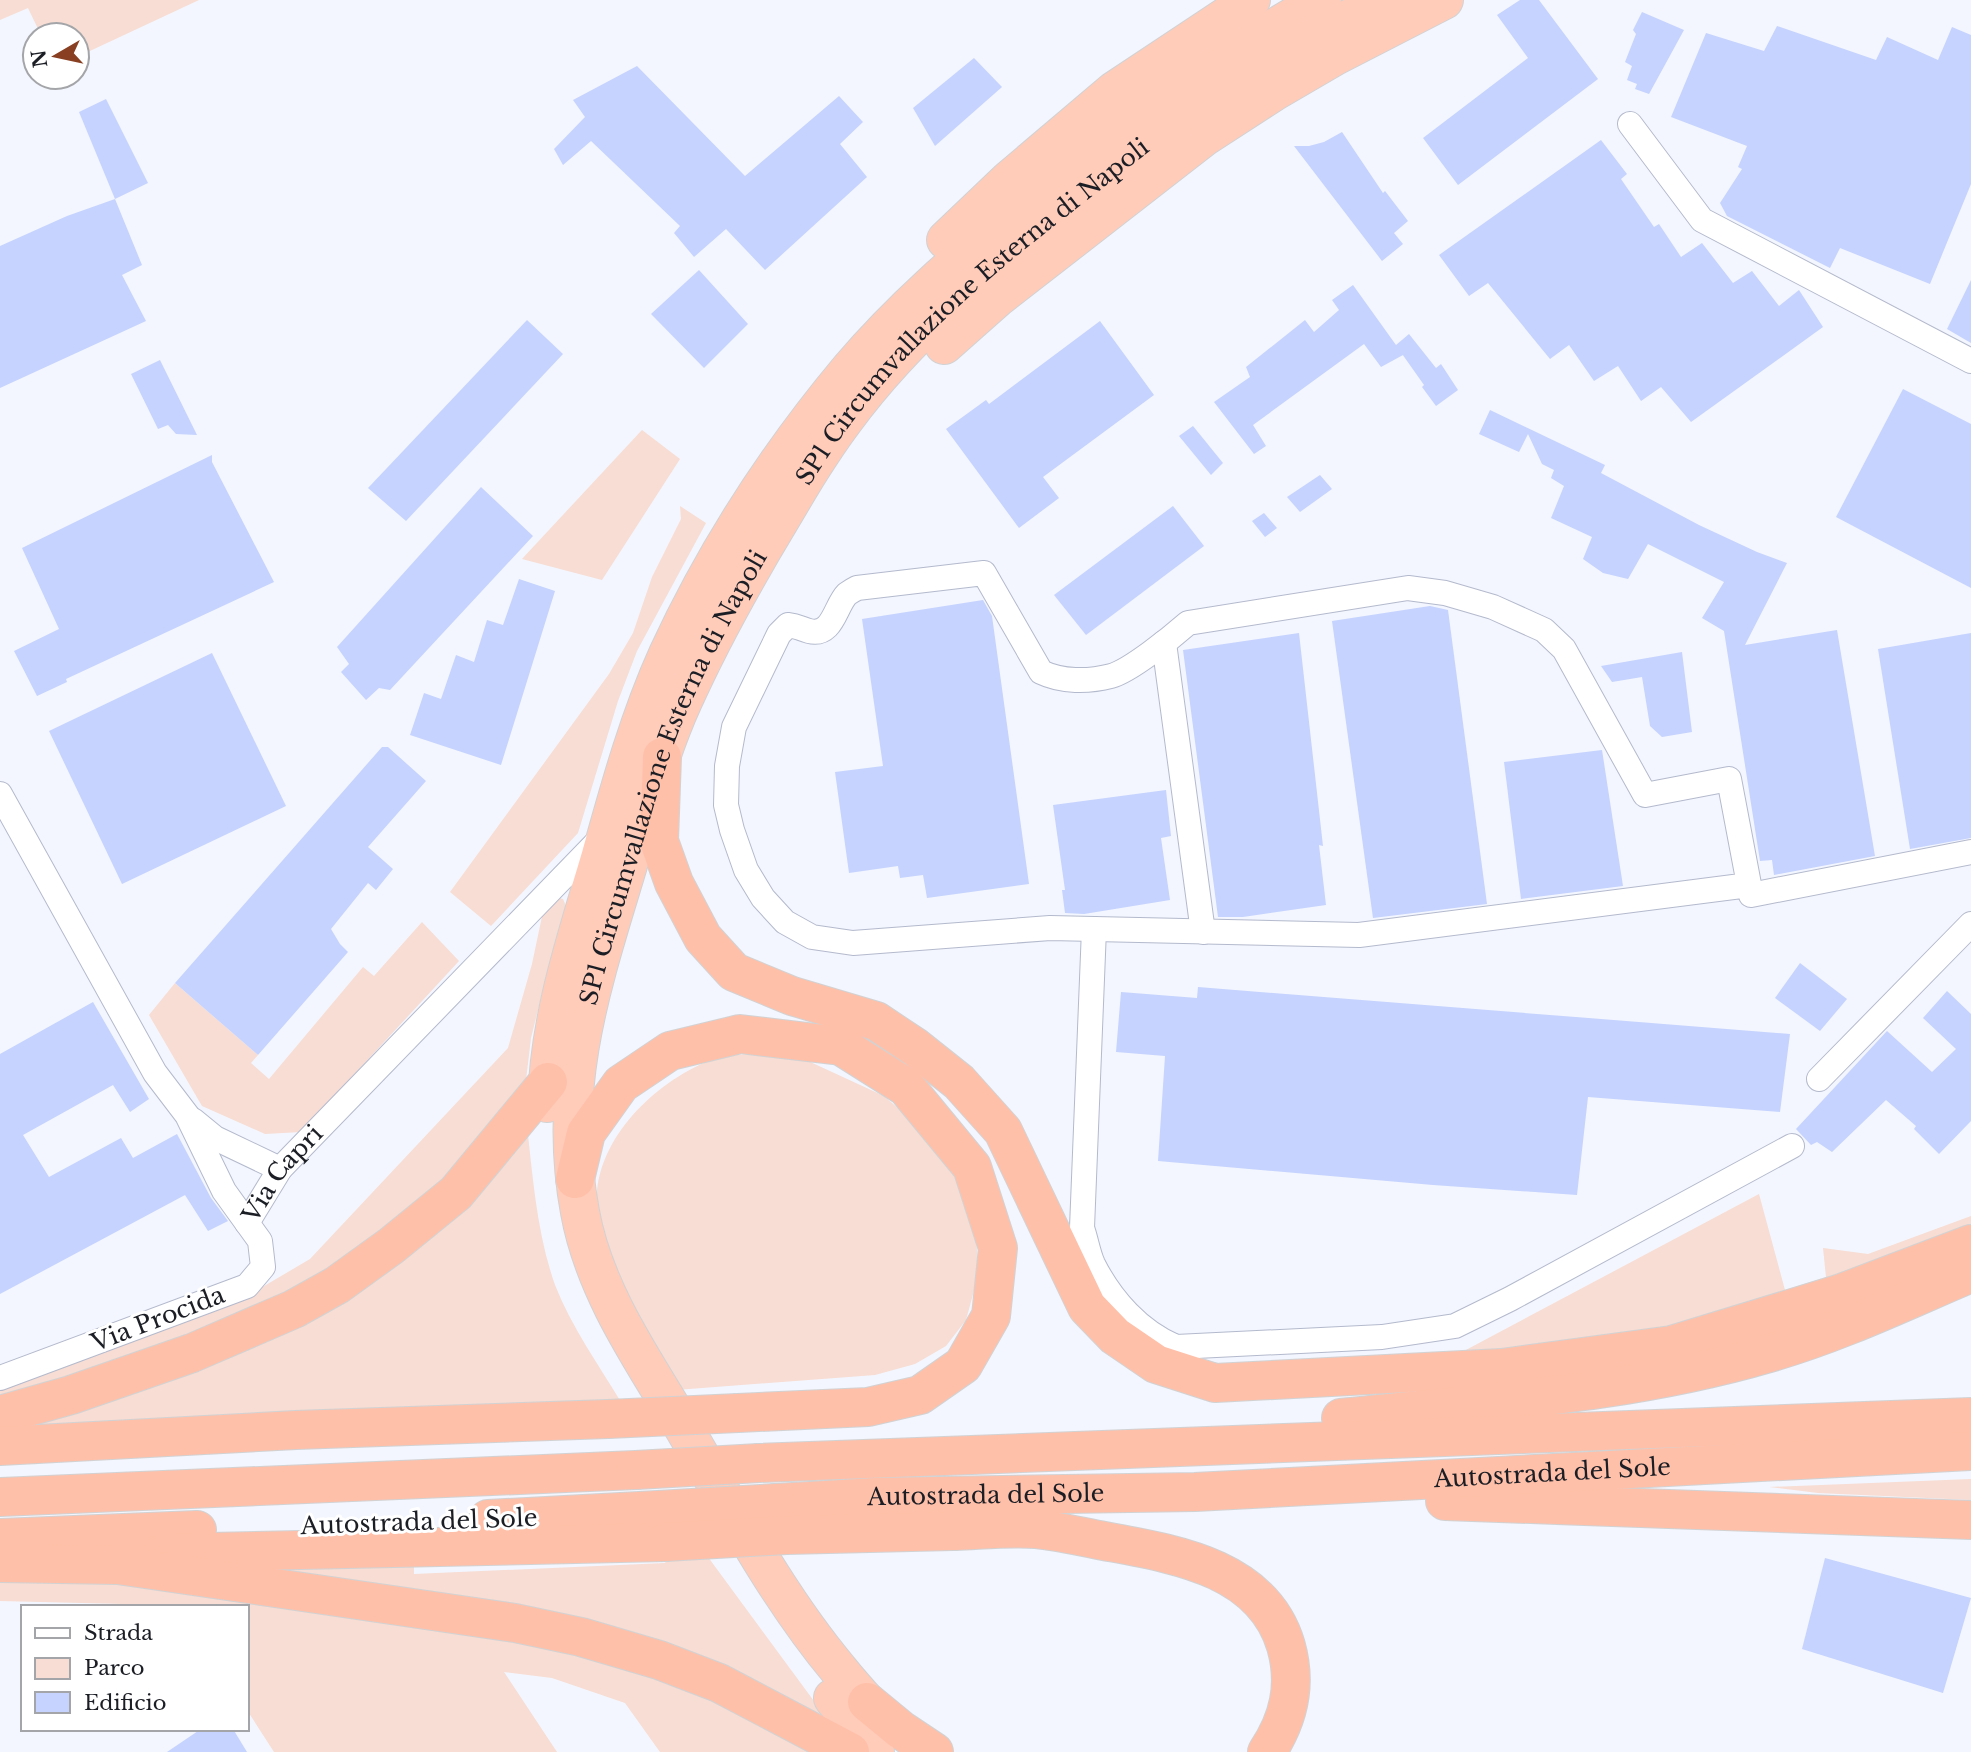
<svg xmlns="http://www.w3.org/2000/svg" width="1971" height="1752" font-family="'Libre Baskerville',serif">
  <rect width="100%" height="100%" fill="#f3f6fe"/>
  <g fill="#f7ddd3">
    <polygon points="0,0 199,0 77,57 77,35 41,35 28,8 0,20"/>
    <polygon points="642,430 680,459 602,580 522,559"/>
    <polygon points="680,506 706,523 637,651 618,701 578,833 491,926 450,892 609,674 633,633 652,577 681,519"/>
    <polygon points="556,897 563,899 569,913 547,974 531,1038 526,1080 444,1187 278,1304 0,1407 0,1389 254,1292 310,1259 508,1048 532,964 544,907"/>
    <polygon points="422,922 459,961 301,1132 265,1134 202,1106 149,1015 175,983 258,1055 251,1063 269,1079 363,967 374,976"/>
    <path d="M756,1053l50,7 78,36 39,34 35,50 18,46 2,50 -12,44 -20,26 -31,18 -40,11 -199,15c-27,-53 -60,-108 -76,-165 -19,-71 48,-140 109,-164 14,-6 32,-6 47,-8z"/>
    <path d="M527,1126c6,53 10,108 28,159 16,41 43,79 66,117l-595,31 -3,-17 272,-100z"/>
    <polygon points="1759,1194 1785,1290 1826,1277 1823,1248 1868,1254 1971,1216 1971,1234 1610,1344 1464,1351"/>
    <polygon points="1971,1479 1971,1500 1818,1493 1769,1487"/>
    <polygon points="708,1557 822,1712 815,1716 276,1570 414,1566 414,1574 665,1563 669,1558"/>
    <polygon points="0,1578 170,1584 328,1606 632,1663 826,1752 660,1752 625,1703 552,1678 504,1672 557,1752 274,1752 247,1710 247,1607 0,1601"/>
  </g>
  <g fill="#c5d3fe">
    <polygon points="1520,0 1539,0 1598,79 1458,185 1423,138 1528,58 1497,15"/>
    <polygon points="1642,12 1684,30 1649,94 1635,89 1637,84 1627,80 1632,66 1625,62 1636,34 1633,30"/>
    <polygon points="1777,26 1876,60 1887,37 1938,60 1952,27 1971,35 1971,184 1930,284 1840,248 1830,268 1727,216 1720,203 1742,169 1738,167 1747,146 1671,117 1706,33 1764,51"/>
    <polygon points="974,58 1002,87 935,146 913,108"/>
    <polygon points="637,66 745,176 839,96 863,122 840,144 867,177 765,270 726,229 694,257 674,233 680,226 591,141 563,165 554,149 585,117 573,100"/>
    <polygon points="106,99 148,183 115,199 79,112"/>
    <polygon points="1342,132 1383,193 1385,191 1408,221 1394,233 1403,244 1382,261 1294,146 1309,146 1324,142"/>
    <polygon points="1601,140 1627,174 1621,179 1654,227 1659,224 1681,257 1702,243 1733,283 1752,271 1779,306 1799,290 1823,327 1691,422 1661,387 1641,401 1618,366 1594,381 1569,345 1550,359 1488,283 1469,296 1439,255"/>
    <polygon points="115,199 142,265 122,275 146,321 0,388 0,246 67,216"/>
    <polygon points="699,270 748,324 704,368 651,314"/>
    <polygon points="1971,280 1971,343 1947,329"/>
    <polygon points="1353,285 1396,345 1409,334 1436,368 1441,364 1458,390 1436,406 1422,387 1424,385 1400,351 1403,355 1381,367 1364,344 1253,425 1266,446 1254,454 1214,402 1250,377 1246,367 1305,320 1314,332 1339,310 1332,300"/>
    <polygon points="527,320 563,354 406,521 368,488"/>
    <polygon points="1100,321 1154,395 1043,477 1059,498 1019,528 946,429 986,400 989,404"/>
    <polygon points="160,360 197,435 176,434 168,425 158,429 131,374"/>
    <polygon points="1903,389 1971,424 1971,588 1836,517"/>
    <polygon points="1490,410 1605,465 1601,473 1699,525 1757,552 1787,563 1745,645 1837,630 1875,856 1774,875 1772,860 1760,861 1724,631 1702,618 1724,582 1648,544 1628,579 1603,573 1583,559 1592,537 1551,518 1564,486 1551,478 1554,470 1542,464 1528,434 1519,452 1479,434"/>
    <polygon points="1193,426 1223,463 1211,475 1179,436"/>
    <polygon points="212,455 212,462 274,582 66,679 67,682 37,696 14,651 59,629 22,548"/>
    <polygon points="1320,475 1332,489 1300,512 1287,497"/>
    <polygon points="481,487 533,536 390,690 379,688 366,700 341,672 349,664 337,647"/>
    <polygon points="1173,506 1204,546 1086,635 1054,595"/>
    <polygon points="1264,513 1277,528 1265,537 1252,521"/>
    <polygon points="519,579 555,591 501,765 410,735 424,693 441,699 456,655 474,662 487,620 503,625"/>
    <polygon points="983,600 992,616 1029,884 927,898 923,875 900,878 898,866 849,873 835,772 883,766 862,619"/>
    <polygon points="1430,606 1448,610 1487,904 1373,918 1332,621"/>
    <polygon points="1299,633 1323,846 1319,845 1326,905 1243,917 1218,917 1183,650"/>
    <polygon points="1971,633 1971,838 1910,849 1878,649"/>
    <polygon points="1682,652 1692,732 1662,737 1650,726 1642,677 1612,682 1601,666"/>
    <polygon points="212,653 286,806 122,884 49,731"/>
    <polygon points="382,747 388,747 426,781 368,847 393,869 376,890 368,883 331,929 340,944 348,952 258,1055 175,983"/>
    <polygon points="1602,750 1623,886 1521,899 1504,762"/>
    <polygon points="1166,790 1171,836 1161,838 1170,900 1084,914 1065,913 1062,890 1065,890 1053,805"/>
    <polygon points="1800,963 1847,999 1820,1031 1775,998"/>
    <polygon points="1198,987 1790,1034 1780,1112 1588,1097 1577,1195 1433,1185 1158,1161 1165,1056 1116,1052 1121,992 1197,998"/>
    <polygon points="1947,991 1971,1014 1971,1121 1939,1154 1914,1129 1916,1126 1886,1100 1832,1152 1817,1142 1811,1145 1796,1129 1887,1031 1932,1072 1956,1049 1923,1018"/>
    <polygon points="93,1002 149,1099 130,1112 113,1085 23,1135 49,1177 121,1138 133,1158 177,1134 211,1198 228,1221 208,1231 185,1195 0,1294 0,1054"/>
    <polygon points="1825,1558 1971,1598 1943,1693 1802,1649"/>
    <polygon points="201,1729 233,1729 247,1752 167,1752"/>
  </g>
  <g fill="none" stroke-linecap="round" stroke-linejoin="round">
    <defs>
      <g id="minor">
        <polyline points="1630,124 1702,220 1971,361"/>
        <polyline points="1164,643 1203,932"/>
        <polyline points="0,794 155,1073 187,1115 224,1191 260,1241 263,1267 247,1286 0,1378"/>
        <path d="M1749,885l-390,50 -309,-7 -197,15 -41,-6 -27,-15 -22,-24 -17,-28 -14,-40 -6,-25 1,-39 7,-39 45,-93 9,-9c10,1 13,4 21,6 24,6 26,-25 38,-37 3,-2 6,-4 10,-6l127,-15 57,99c21,10 47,10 70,4 19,-5 61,-39 77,-53l220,-35 37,5 48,14 51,23 20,19 81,146 84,-16 22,116 220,-43"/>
        <path d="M1094,929l-12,299c4,11 6,25 11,36 18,36 47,68 83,83l206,-10 73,-11 55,-27 282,-153"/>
        <polyline points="1819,1079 1971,924"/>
        <polyline points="193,1120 215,1138 280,1169"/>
        <path id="s1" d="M247,1223l33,-54 321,-331"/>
      </g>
      <g id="trunk">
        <polyline points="946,240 1009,180 1114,91 1251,0"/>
        <polyline points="944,345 997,298 1204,137 1275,91 1335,56 1444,0"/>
        <path d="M547,1103c2,-86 30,-166 54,-248 19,-68 38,-137 67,-201 47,-102 110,-199 182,-285 51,-60 110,-111 170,-160 96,-78 195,-148 302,-209"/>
        <polyline points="833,1698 875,1752"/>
        <path id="s2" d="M889,1727c-17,-19 -34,-37 -50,-57 -62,-74 -108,-162 -157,-245 -40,-66 -88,-135 -102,-213 -23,-122 10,-222 45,-337 18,-59 33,-119 58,-174 28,-62 62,-123 97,-181 20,-34 40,-68 64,-100 64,-87 149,-157 233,-222 26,-20 51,-41 77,-60 73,-53 151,-98 232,-138"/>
      </g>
      <g id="motorway">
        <polyline points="662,757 659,841 674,883 703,938 734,972 792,996 876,1021 915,1047 959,1082 1003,1131 1087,1307 1115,1336 1156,1364 1215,1383 1502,1368 1672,1345 1839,1294 1971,1244"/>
        <polyline points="575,1179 586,1133 621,1084 670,1051 740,1034 841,1046 906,1087 972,1167 998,1248 991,1316 963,1365 920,1395 868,1407 738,1413"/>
        <polyline points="0,1415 71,1395 192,1353 294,1309 337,1285 391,1246 456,1193 548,1082"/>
        <path d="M1341,1418c143,-16 289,-24 428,-65 70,-20 136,-52 202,-80"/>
        <polyline points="0,1446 296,1430 608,1419"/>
        <polyline points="759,1463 1971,1417"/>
        <polyline points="0,1497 636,1470"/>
        <polyline points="1445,1501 1971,1520"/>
        <path id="s3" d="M776,1503l100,-6 319,-5 776,-41"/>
        <polyline points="488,1519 658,1510"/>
        <path d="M786,1535c56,-1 113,-3 170,-4 26,-1 54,-4 80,-2 22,2 46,8 68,12 70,13 159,26 182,105 11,39 3,73 -19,106"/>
        <polyline points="0,1538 197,1530"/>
        <polyline points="163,1553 665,1542"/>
        <polyline points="0,1563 118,1565 515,1623 581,1637 659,1660 719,1683 850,1752"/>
        <polyline points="867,1702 901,1730 934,1752"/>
      </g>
    </defs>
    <use href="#minor" stroke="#b4bacd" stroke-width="26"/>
    <use href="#trunk" stroke="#d2d2d3" stroke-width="40"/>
    <use href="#motorway" stroke="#d2d2d3" stroke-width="40"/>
    <use href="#minor" stroke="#fff" stroke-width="24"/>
    <use href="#trunk" stroke="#ffccba" stroke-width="38"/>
    <use href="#motorway" stroke="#ffc0a9" stroke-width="38"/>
    <defs>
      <g id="motorway-bridge">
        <polyline points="608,1419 738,1413"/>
        <polyline points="636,1470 759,1463"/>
        <polyline points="658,1510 776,1503"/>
        <polyline points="665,1542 786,1535"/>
      </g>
    </defs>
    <use href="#motorway-bridge" stroke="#d2d2d3" stroke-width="40" stroke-linecap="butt"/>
    <use href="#motorway-bridge" stroke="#ffc0a9" stroke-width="38"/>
  </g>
  <g text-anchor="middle" stroke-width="6" stroke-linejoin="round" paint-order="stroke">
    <g font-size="24" fill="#1c1e25" stroke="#fff">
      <text dy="8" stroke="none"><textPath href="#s2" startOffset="1624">SP1 Circumvallazione Esterna di Napoli</textPath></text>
      <text dy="8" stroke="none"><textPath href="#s2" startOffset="1057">SP1 Circumvallazione Esterna di Napoli</textPath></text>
      <text dy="8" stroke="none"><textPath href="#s1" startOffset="61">Via Capri</textPath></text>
      <text transform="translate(158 1319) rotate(-21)" y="8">Via Procida</text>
      <text dy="8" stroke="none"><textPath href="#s3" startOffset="777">Autostrada del Sole</textPath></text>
      <text dy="8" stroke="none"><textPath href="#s3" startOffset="210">Autostrada del Sole</textPath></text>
      <text transform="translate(419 1522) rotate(-2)" y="8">Autostrada del Sole</text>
    </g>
  </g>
  <rect x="21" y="1605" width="228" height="126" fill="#ffffff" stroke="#a4a5a8" stroke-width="2"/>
  <rect x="35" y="1628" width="35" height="10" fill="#ffffff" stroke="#a4a5a8" stroke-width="2"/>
  <text x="84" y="1640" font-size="21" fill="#1c1e25">Strada</text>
  <rect x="35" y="1658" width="35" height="21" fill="#f7ddd3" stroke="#a4a5a8" stroke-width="2"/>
  <text x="84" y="1675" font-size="21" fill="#1c1e25">Parco</text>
  <rect x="35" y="1692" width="35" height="21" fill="#c5d3fe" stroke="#a4a5a8" stroke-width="2"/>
  <text x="84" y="1710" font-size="21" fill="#1c1e25">Edificio</text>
  <g transform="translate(56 56) rotate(261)"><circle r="33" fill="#ffffff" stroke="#a4a5a8" stroke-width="2"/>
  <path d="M0-5L12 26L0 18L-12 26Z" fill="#883f22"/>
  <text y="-10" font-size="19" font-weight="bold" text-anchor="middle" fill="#1c1e25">N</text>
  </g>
</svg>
